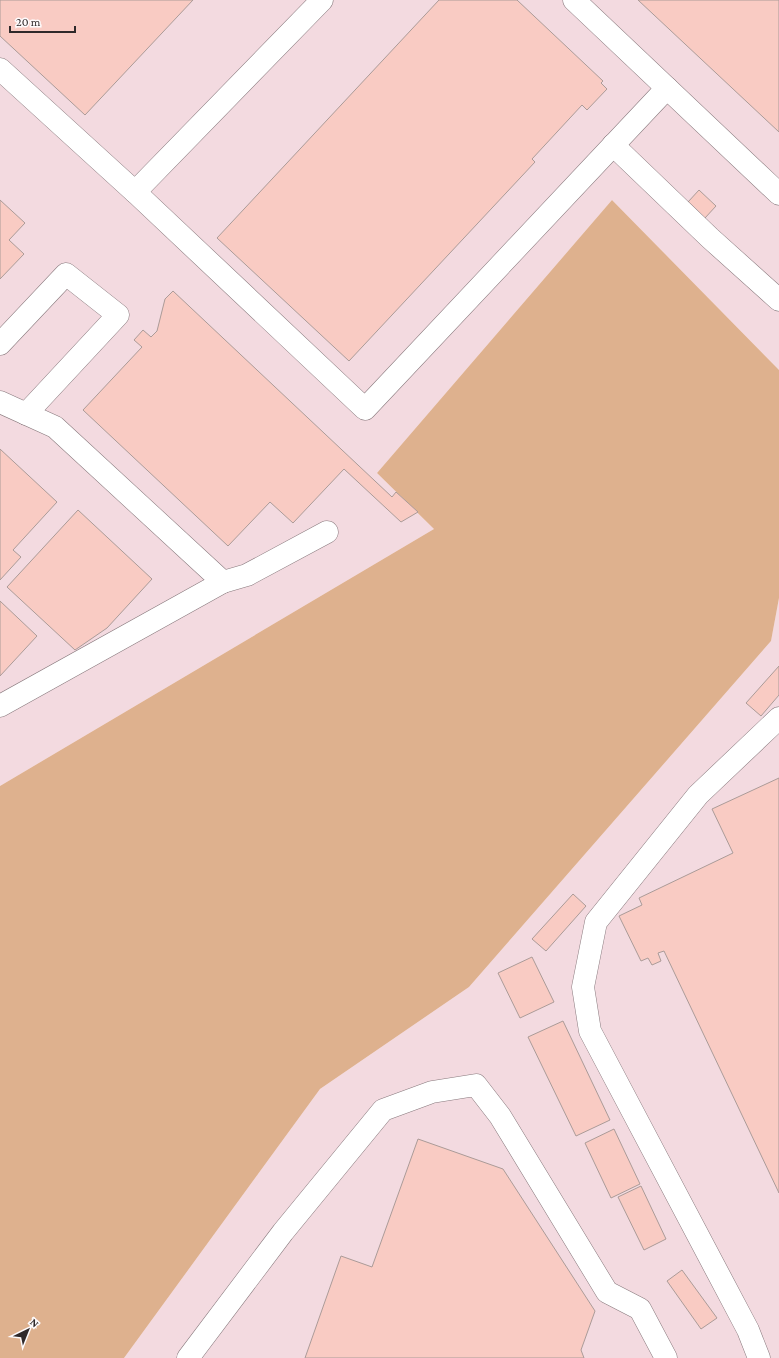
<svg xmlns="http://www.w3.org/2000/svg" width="779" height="1358" font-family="'Crimson Pro',serif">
  <rect width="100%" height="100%" fill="#fbeaee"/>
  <g fill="#f3dae0">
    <polygon points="0,0 779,0 779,370 612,200 377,473 434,529 0,786"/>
    <polygon points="779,598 779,1358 124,1358 320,1089 469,987 771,641"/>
  </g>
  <polygon fill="#deb18e" points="612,200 779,370 779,598 771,641 469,987 320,1089 124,1358 0,1358 0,786 434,529 377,473"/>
  <g fill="#f9cbc3" stroke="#ab9b98">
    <polygon points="0,0 193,0 85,115 0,36"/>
    <polygon points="439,0 517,0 603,81 601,83 607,89 587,110 582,105 532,159 535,162 349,361 217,238"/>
    <polygon points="638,0 779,0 779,132"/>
    <polygon points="699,190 716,206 705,218 688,202"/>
    <polygon points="0,200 25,223 9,240 24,254 0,279"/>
    <polygon points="173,291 392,497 396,492 418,512 401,522 344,469 293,523 270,502 228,546 83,410 142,347 134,340 143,330 151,337 157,331 165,299"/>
    <polygon points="0,449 57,502 13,550 21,557 0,580"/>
    <polygon points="78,510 152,579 107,628 75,650 7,587"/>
    <polygon points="0,601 37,636 0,676"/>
    <polygon points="779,666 779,695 761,716 746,703"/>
    <polygon points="779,778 779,1193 664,951 658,953 661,961 652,965 648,958 641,961 619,916 642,905 639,898 733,853 712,809"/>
    <polygon points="573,894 586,906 546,951 532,939"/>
    <polygon points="532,957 554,1002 520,1018 498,973"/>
    <polygon points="563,1021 610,1120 576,1136 528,1037"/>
    <polygon points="614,1129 640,1184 611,1198 585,1143"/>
    <polygon points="418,1139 503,1169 595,1311 581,1350 584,1358 305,1358 341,1256 372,1267"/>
    <polygon points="641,1186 666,1239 644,1250 618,1197"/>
    <polygon points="682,1270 717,1318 701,1329 667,1281"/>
  </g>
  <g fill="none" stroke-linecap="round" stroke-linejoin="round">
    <defs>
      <g id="minor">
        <polyline points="322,0 135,192 365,409 667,88"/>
        <polyline points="574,0 779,194"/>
        <polyline points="0,69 135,192"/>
        <polyline points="613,145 710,238 779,300"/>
        <polyline points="0,344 66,274 118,315 26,414"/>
        <polyline points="0,402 55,427 223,582 0,706"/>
        <polyline points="223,582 247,575 327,532"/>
        <polyline points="188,1358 283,1232 383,1110 432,1092 476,1085 500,1116 607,1292 640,1309 666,1358"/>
        <polyline points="759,1358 748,1330 590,1031 583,987 596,922 698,795 779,718"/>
      </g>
    </defs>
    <use href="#minor" stroke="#88797d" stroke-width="23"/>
    <use href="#minor" stroke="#fff" stroke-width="22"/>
  </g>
  <g transform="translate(28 1330) rotate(43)" stroke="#fefbfc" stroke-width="3" paint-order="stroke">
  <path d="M0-3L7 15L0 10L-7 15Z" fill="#2f292a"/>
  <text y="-6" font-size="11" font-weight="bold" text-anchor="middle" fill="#2f292a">N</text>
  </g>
  <path d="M10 26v6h65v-6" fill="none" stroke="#2f292a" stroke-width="2"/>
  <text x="16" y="26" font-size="12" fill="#2f292a" stroke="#fefbfc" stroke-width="3" paint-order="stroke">20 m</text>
</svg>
